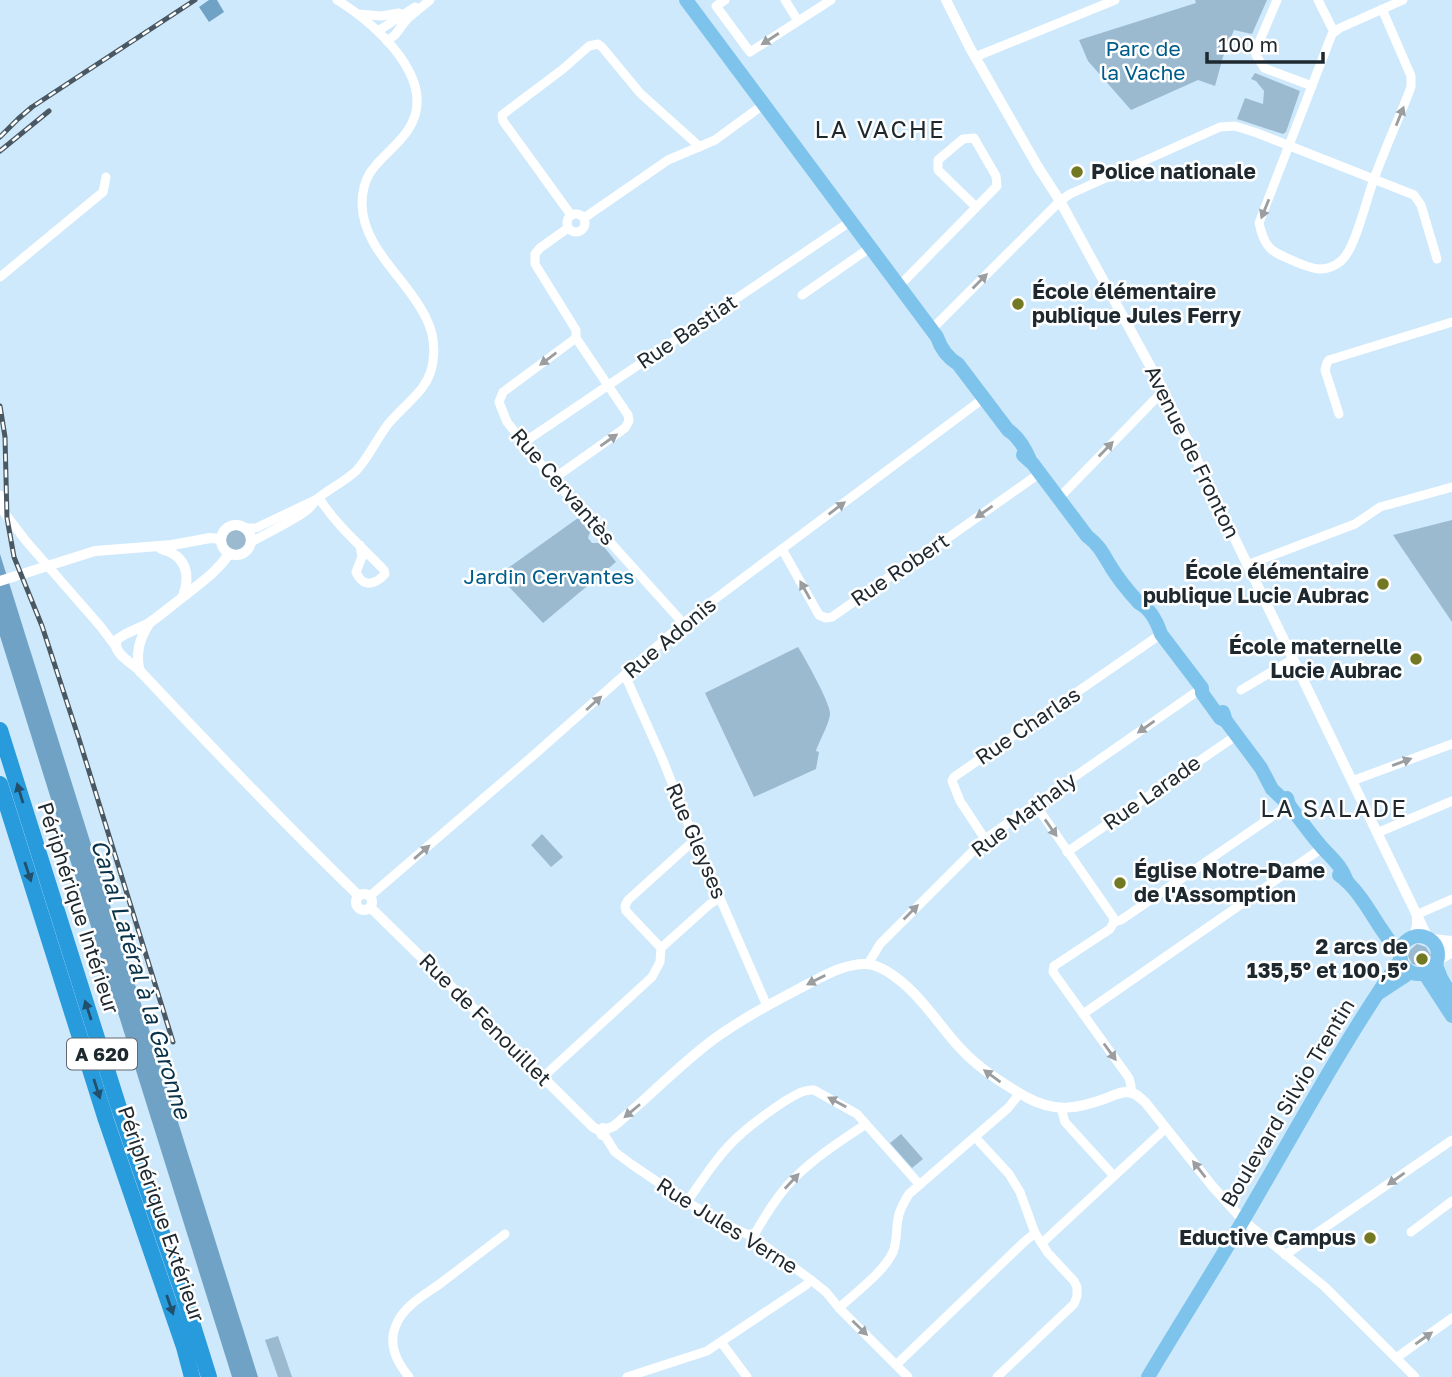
<svg xmlns="http://www.w3.org/2000/svg" width="1452" height="1377" font-family="'Golos Text',sans-serif">
  <rect width="100%" height="100%" fill="#cee9fc"/>
  <g fill="#9bbad0">
    <polygon points="1195,0 1267,0 1252,34 1234,30 1223,57 1215,86 1198,80 1131,110 1088,61 1079,40 1196,3"/>
    <polygon points="1255,73 1300,91 1286,132 1283,134 1237,119 1245,98 1263,104 1264,91 1256,81 1251,79"/>
    <polygon points="578,518 590,532 588,538 592,543 601,543 616,562 543,623 498,575"/>
    <polygon points="1452,520 1452,622 1393,535"/>
    <circle cx="236" cy="540" r="10"/>
    <path d="M798,647c7,11 32,56 32,66 0,10 -11,28 -14,38l3,1 -3,17 -62,28 -49,-104z"/>
    <polygon points="542,834 563,857 551,867 531,845"/>
    <polygon points="1417,944 1426,947 1431,955 1427,963 1421,966 1412,964 1408,956 1410,950"/>
    <polygon points="901,1134 923,1159 912,1168 890,1143"/>
    <polygon points="278,1336 292,1377 278,1377 265,1340"/>
  </g>
  <g fill="#70a2c5">
    <polygon points="209,0 217,0 224,12 209,22 199,7"/>
    <polygon points="0,554 258,1377 232,1377 0,636"/>
  </g>
  <g fill="none" stroke-linecap="round" stroke-linejoin="round">
    <g stroke="#fff" stroke-width="9">
      <polyline points="725,0 716,6 750,52 831,0"/>
      <polyline points="785,0 798,21"/>
      <polyline points="1277,0 1260,40 1256,55 1264,68 1312,86"/>
      <polyline points="1318,0 1334,32"/>
      <path d="M1382,9l29,67v11c-12,32 -27,63 -38,95 -7,19 -18,67 -32,79 -16,13 -28,8 -45,1 -24,-10 -31,-12 -37,-39l73,-189 8,-6 63,-28"/>
      <polyline points="359,14 381,16 399,13"/>
      <polyline points="378,31 415,7"/>
      <polyline points="387,41 395,35 407,19 430,0"/>
      <polyline points="975,57 1115,0"/>
      <circle cx="576" cy="223" r="9"/>
      <polyline points="571,215 503,121 502,115 563,69 589,46 598,44 602,47 640,93 700,147"/>
      <polyline points="584,218 668,160 715,140 763,105"/>
      <polyline points="568,228 540,248 535,254 535,264 576,330 576,338"/>
      <polyline points="0,277 103,192 106,177"/>
      <polyline points="899,285 905,280 997,186 996,176 974,138 963,139 938,160 938,170 976,207"/>
      <polyline points="802,295 871,247"/>
      <polyline points="931,329 937,324 1060,201 1070,194 1220,127 1235,126 1257,133 1414,195 1421,205 1437,259"/>
      <polyline points="1339,414 1325,370 1327,363 1329,360 1452,322"/>
      <polyline points="523,443 851,221"/>
      <polyline points="553,479 625,428 629,421 628,415 576,338 503,392 499,402 507,422 553,479 683,623"/>
      <polyline points="0,495 5,513"/>
      <path d="M319,498c17,27 43,49 65,72l1,4c-10,11 -22,14 -29,-2l6,-15 -2,-12"/>
      <polyline points="1059,498 1163,391"/>
      <polyline points="0,507 26,541 101,627 116,647"/>
      <polyline points="244,528 256,528 315,500"/>
      <path d="M251,542c18,-10 38,-19 55,-31 5,-3 7,-8 11,-12 12,-10 27,-17 39,-28 13,-14 21,-33 33,-48 10,-12 23,-22 33,-35 15,-19 15,-49 4,-70 -18,-39 -63,-68 -64,-114 0,-40 28,-47 46,-74 33,-49 -33,-107 -71,-130"/>
      <polyline points="782,549 819,615 826,618 832,617 923,553 935,547 1040,473"/>
      <polyline points="1247,565 1355,524 1380,507 1452,487"/>
      <polyline points="624,676 628,682 662,758 695,841 767,1006"/>
      <polyline points="1241,690 1293,659"/>
      <polyline points="1352,781 1452,744"/>
      <polyline points="1035,804 1113,917 1114,922"/>
      <polyline points="1377,833 1452,801"/>
      <polyline points="985,839 960,801 952,781 954,777 1161,634"/>
      <polyline points="1067,852 1237,735"/>
      <polyline points="370,896 535,754 683,623 984,398"/>
      <polyline points="1416,915 1452,899"/>
      <polyline points="1114,922 1110,929 1054,966 1053,972 1129,1078 1131,1086 1131,1092"/>
      <polyline points="1114,922 1121,920 1289,805"/>
      <polyline points="661,948 626,911 625,906 628,900 690,844 695,841"/>
      <polyline points="868,964 880,944 985,839 1202,688"/>
      <polyline points="1083,1014 1322,848"/>
      <polyline points="543,1077 652,977 660,962 661,948 710,904 720,898"/>
      <polyline points="1061,1108 1065,1122 1114,1176"/>
      <polyline points="605,1136 615,1152 631,1164 687,1202 725,1224 753,1237 811,1280 826,1292 839,1308 908,1377"/>
      <polyline points="975,1137 1009,1174 1020,1192 1035,1233 1048,1253 1074,1281 1077,1287 1077,1296 1074,1304 997,1377"/>
      <path d="M687,1202c16,-23 32,-49 54,-68 13,-12 29,-23 44,-33 9,-5 18,-12 29,-11l43,24 62,70"/>
      <polyline points="1243,1220 1325,1287 1415,1377"/>
      <polyline points="1411,1232 1452,1201"/>
      <path d="M753,1237c10,-18 20,-35 34,-51 22,-25 51,-43 79,-62"/>
      <polyline points="1042,1243 1166,1128"/>
      <polyline points="1285,1255 1452,1140"/>
      <path d="M839,1308c17,-16 44,-35 54,-56 4,-10 3,-22 5,-33 1,-9 6,-17 11,-25l99,-86 12,-15"/>
      <polyline points="721,1342 747,1377"/>
      <polyline points="1396,1358 1452,1318"/>
      <polyline points="897,1364 1024,1242 1035,1233"/>
      <path d="M409,1377c-13,-16 -22,-34 -12,-54 8,-18 29,-29 44,-40 21,-16 43,-33 64,-49"/>
      <polyline points="627,1377 707,1351 806,1285 811,1280"/>
    </g>
    <g stroke="#fff" stroke-width="10">
      <polyline points="946,0 970,48 1038,167 1060,201 1161,386 1428,938"/>
      <circle cx="236" cy="540" r="15"/>
      <path d="M161,549c25,6 30,25 22,47"/>
      <path d="M229,554c-12,18 -29,29 -46,43 -11,8 -22,18 -34,26 -7,4 -29,12 -32,17 -6,12 15,23 23,31 71,76 144,152 219,225"/>
      <polyline points="0,581 95,551 172,545 210,538 221,539"/>
      <path d="M140,672c-5,-18 -1,-33 9,-48"/>
      <circle cx="364" cy="902" r="8"/>
      <polyline points="370,907 475,1010 593,1127 600,1131 602,1135"/>
      <polyline points="1414,937 1417,925 1417,918"/>
      <path d="M600,1131l3,-3 4,1 7,-3c34,-28 65,-61 100,-87 29,-21 60,-37 92,-54 18,-9 37,-21 59,-21 11,0 24,8 33,15 25,19 42,48 64,71 18,19 40,33 64,47 29,16 51,12 81,1 7,-3 17,-8 25,-5 5,1 9,6 13,9l68,85 30,33"/>
    </g>
    <g stroke="#fff" stroke-width="12">
      <polyline points="1432,940 1452,942"/>
      <polyline points="1438,959 1452,951"/>
    </g>
    <g stroke="#7ec3eb" stroke-width="14">
      <path d="M686,0l251,337c4,12 11,21 21,27l50,66c11,7 17,18 22,30"/>
      <path d="M1023,455l10,9 54,72c13,10 16,18 24,31 8,13 18,25 28,36 12,6 18,19 22,31l41,54v5l18,25 6,3"/>
      <polyline points="1223,712 1226,721 1261,768 1272,789 1289,805"/>
      <path d="M1287,798l2,7c10,13 20,27 31,40 11,13 20,18 27,36"/>
      <path d="M1339,875c27,20 38,55 61,78"/>
      <circle cx="1419" cy="955" r="19"/>
      <polyline points="1436,965 1441,978 1452,997"/>
      <polyline points="1424,973 1452,1016"/>
      <polyline points="1379,993 1411,972"/>
      <path d="M1148,1377c35,-59 73,-118 107,-177 47,-81 92,-164 146,-241"/>
    </g>
    <g stroke="#289bdd" stroke-width="16">
      <polyline points="0,730 120,1111 184,1297 209,1377"/>
      <polyline points="0,784 106,1120 184,1347 192,1377"/>
    </g>
    <defs>
      <g id="rail">
        <polyline points="0,137 18,119 32,107 195,0"/>
        <polyline points="0,151 49,111"/>
        <polyline points="0,406 5,437 7,518 14,557 42,626 79,739 173,1042"/>
      </g>
    </defs>
    <use href="#rail" stroke="#495862" stroke-width="5"/>
    <use href="#rail" stroke="#fff" stroke-width="2.5" stroke-dasharray="8" stroke-linecap="butt"/>
  </g>
  <defs><path id="oneway-solid" d="M-6-.8H1V-3.2L6.5 0L1 3.2V.8H-6Z" transform="scale(1.75)"/></defs>
  <g fill="#9a9ea1">
    <use href="#oneway-solid" transform="translate(770 39) rotate(147)"/>
    <use href="#oneway-solid" transform="translate(1400 116) rotate(-68)"/>
    <use href="#oneway-solid" transform="translate(1265 209) rotate(112)"/>
    <use href="#oneway-solid" transform="translate(980 281) rotate(-45)"/>
    <use href="#oneway-solid" transform="translate(548 359) rotate(143)"/>
    <use href="#oneway-solid" transform="translate(609 440) rotate(-35)"/>
    <use href="#oneway-solid" transform="translate(1106 449) rotate(-46)"/>
    <use href="#oneway-solid" transform="translate(837 508) rotate(-37)"/>
    <use href="#oneway-solid" transform="translate(984 512) rotate(145)"/>
    <use href="#oneway-solid" transform="translate(805 590) rotate(-119)"/>
    <use href="#oneway-solid" transform="translate(594 703) rotate(-42)"/>
    <use href="#oneway-solid" transform="translate(1146 727) rotate(145)"/>
    <use href="#oneway-solid" transform="translate(1402 762) rotate(-20)"/>
    <use href="#oneway-solid" transform="translate(1051 828) rotate(55)"/>
    <use href="#oneway-solid" transform="translate(422 852) rotate(-41)"/>
    <use href="#oneway-solid" transform="translate(911 912) rotate(-45)"/>
    <use href="#oneway-solid" transform="translate(816 980) rotate(153)"/>
    <use href="#oneway-solid" transform="translate(1110 1052) rotate(54)"/>
    <use href="#oneway-solid" transform="translate(992 1076) rotate(-144)"/>
    <use href="#oneway-solid" transform="translate(837 1102) rotate(-152)"/>
    <use href="#oneway-solid" transform="translate(632 1111) rotate(140)"/>
    <use href="#oneway-solid" transform="translate(1199 1169) rotate(-128)"/>
    <use href="#oneway-solid" transform="translate(1396 1179) rotate(145)"/>
    <use href="#oneway-solid" transform="translate(792 1181) rotate(-47)"/>
    <use href="#oneway-solid" transform="translate(860 1328) rotate(44)"/>
    <use href="#oneway-solid" transform="translate(1424 1338) rotate(-35)"/>
  </g>
  <g fill="#22506c">
    <use href="#oneway-solid" transform="translate(20 793) rotate(-107)"/>
    <use href="#oneway-solid" transform="translate(28 872) rotate(72)"/>
    <use href="#oneway-solid" transform="translate(88 1010) rotate(-108)"/>
    <use href="#oneway-solid" transform="translate(97 1089) rotate(72)"/>
    <use href="#oneway-solid" transform="translate(170 1305) rotate(71)"/>
  </g>
  <g fill="#737922" stroke="#fff" stroke-width="2.5">
    <circle cx="1077" cy="172" r="7"/>
    <circle cx="1018" cy="304" r="7"/>
    <circle cx="1383" cy="584" r="7"/>
    <circle cx="1416" cy="659" r="7"/>
    <circle cx="1120" cy="883" r="7"/>
    <circle cx="1422" cy="959" r="7"/>
    <circle cx="1370" cy="1238" r="7"/>
  </g>
  <g text-anchor="middle" stroke-width="5" stroke-linejoin="round" paint-order="stroke">
    <rect fill="#fff" stroke="#62686d" stroke-width="2" x="67" y="1038.5" width="70" height="31" rx="5"/>
    <g font-size="19" font-weight="bold" fill="#1e282f">
      <text x="102" y="1061">A 620</text>
    </g>
    <g font-size="21" fill="#005d8b" stroke="#fff">
      <text x="1143" y="56">Parc de<tspan x="1143" dy="24">la Vache</tspan></text>
      <text x="549" y="584">Jardin Cervantes</text>
    </g>
    <g font-size="21" font-weight="bold" fill="#1e282f" stroke="#fff" text-anchor="end">
      <text x="1091" y="179" text-anchor="start">Police nationale</text>
      <text x="1032" y="299" text-anchor="start">École élémentaire<tspan x="1032" dy="24">publique Jules Ferry</tspan></text>
      <text x="1369" y="579">École élémentaire<tspan x="1369" dy="24">publique Lucie Aubrac</tspan></text>
      <text x="1402" y="654">École maternelle<tspan x="1402" dy="24">Lucie Aubrac</tspan></text>
      <text x="1134" y="878" text-anchor="start">Église Notre-Dame<tspan x="1134" dy="24">de l'Assomption</tspan></text>
      <text x="1408" y="954">2 arcs de<tspan x="1408" dy="24">135,5° et 100,5°</tspan></text>
      <text x="1356" y="1245">Eductive Campus</text>
    </g>
    <g font-size="21" fill="#1e282f" stroke="#fff">
      <text transform="translate(687 332) rotate(-34)" y="7">Rue Bastiat</text>
      <text transform="translate(1192 452) rotate(64)" y="7">Avenue de Fronton</text>
      <text transform="translate(563 487) rotate(49)" y="7">Rue Cervantès</text>
      <text transform="translate(900 570) rotate(-34)" y="7">Rue Robert</text>
      <text transform="translate(670 638) rotate(-40)" y="7">Rue Adonis</text>
      <text transform="translate(1028 726) rotate(-34)" y="7">Rue Charlas</text>
      <text transform="translate(1152 793) rotate(-35)" y="7">Rue Larade</text>
      <text transform="translate(1024 815) rotate(-37)" y="7">Rue Mathaly</text>
      <text transform="translate(696 841) rotate(67)" y="7">Rue Gleyses</text>
      <text transform="translate(78 908) rotate(72)" y="7">Périphérique Intérieur</text>
      <text transform="translate(485 1020) rotate(45)" y="7">Rue de Fenouillet</text>
      <text transform="translate(1288 1103) rotate(-59)" y="7">Boulevard Silvio Trentin</text>
      <text transform="translate(161 1214) rotate(71)" y="7">Périphérique Extérieur</text>
      <text transform="translate(727 1226) rotate(32)" y="7">Rue Jules Verne</text>
    </g>
    <g font-size="23" font-style="italic" fill="#08334b" stroke="#fff">
      <text transform="translate(141 979) rotate(73)" y="8">Canal Latéral à la Garonne</text>
    </g>
    <g font-size="24" letter-spacing="2" fill="#1e282f" stroke="#fff">
      <text x="880" y="138">LA VACHE</text>
      <text x="1334" y="817">LA SALADE</text>
    </g>
  </g>
  <path d="M1207 52v10h116v-10" fill="none" stroke="#1e282f" stroke-width="3.5"/>
  <text x="1218" y="52" font-size="21" fill="#1e282f" stroke="#ffffff" stroke-width="5" paint-order="stroke">100 m</text>
</svg>
